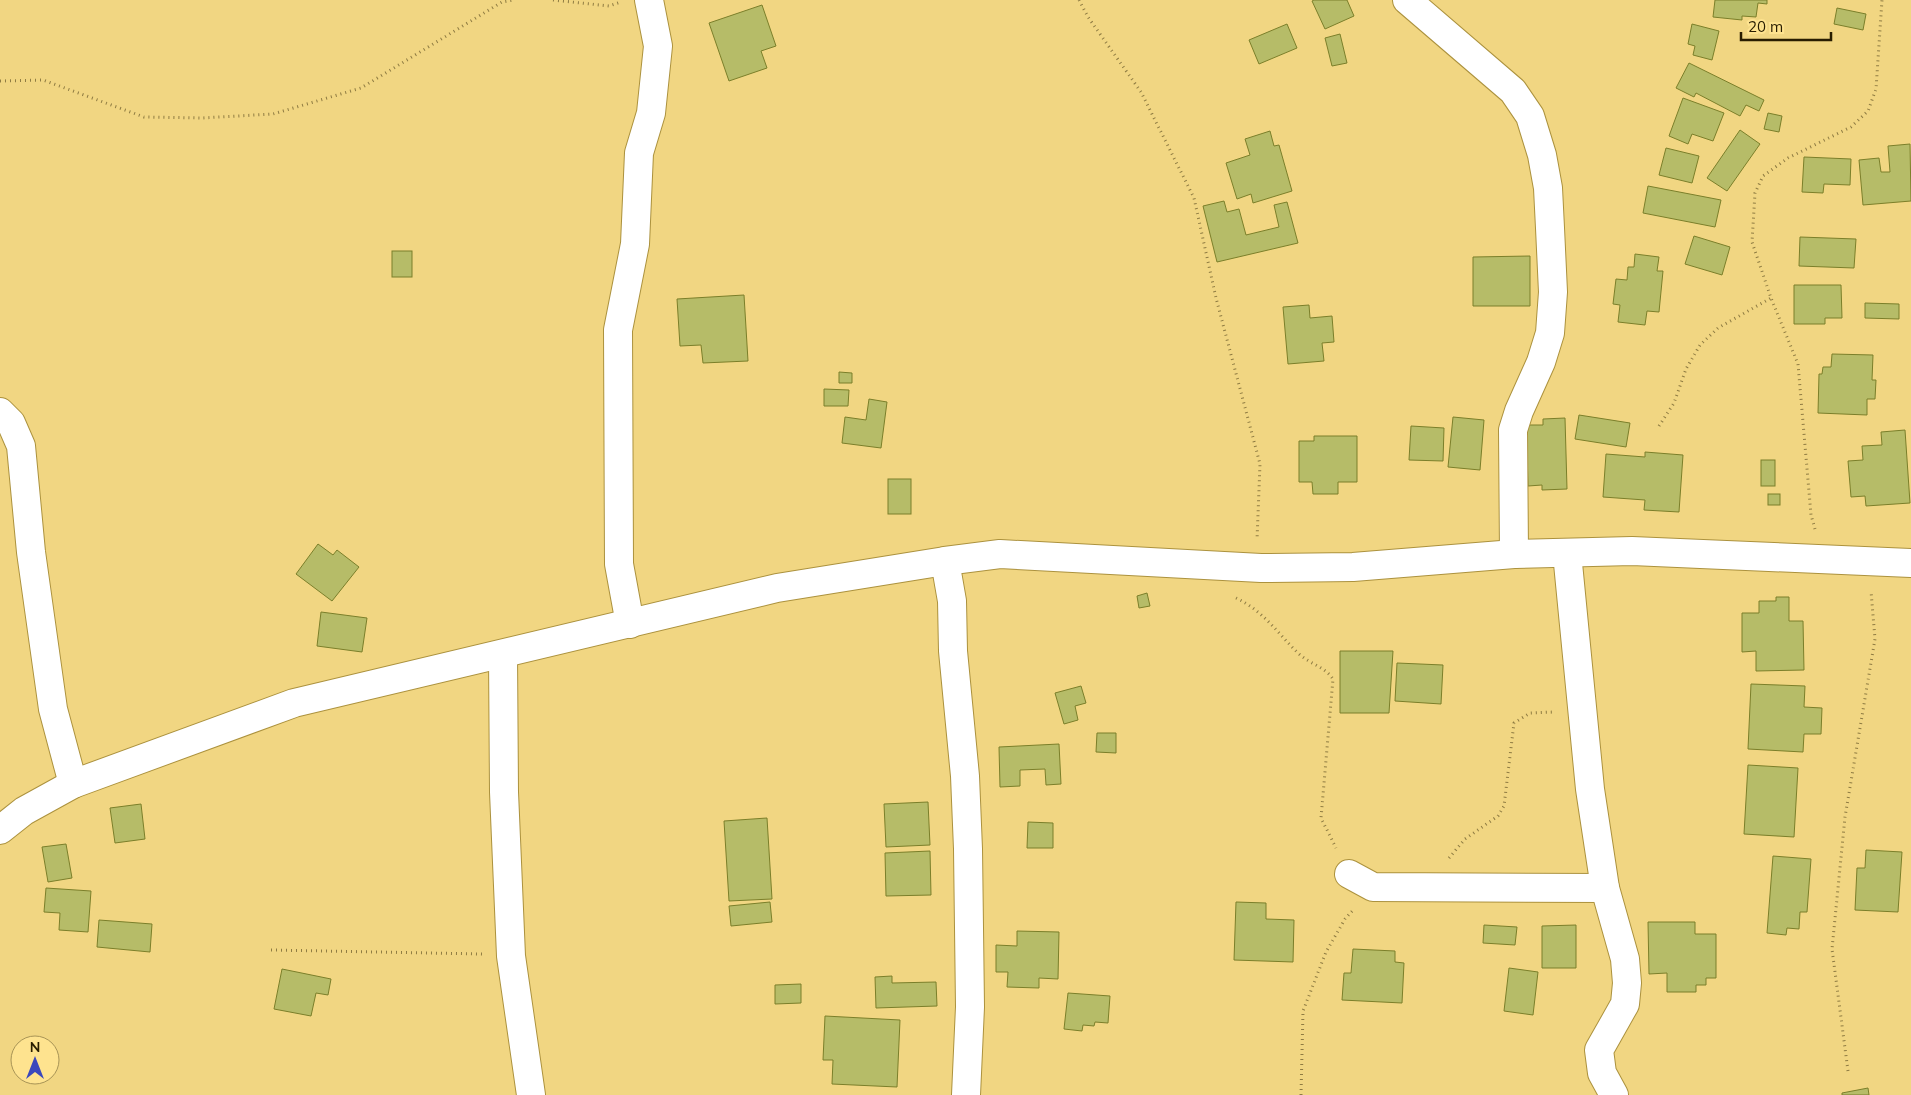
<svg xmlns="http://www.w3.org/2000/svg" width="1911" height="1095" font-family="Mulish,sans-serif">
  <rect width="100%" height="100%" fill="#f1d682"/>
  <g fill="#b6bc68" stroke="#7b7f2a">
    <polygon points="1314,0 1347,0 1354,16 1325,29 1312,1"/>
    <polygon points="1715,0 1767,0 1767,4 1758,3 1756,17 1742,16 1742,20 1713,17"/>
    <polygon points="762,5 776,46 761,51 767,68 729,81 709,23"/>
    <polygon points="1837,8 1866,14 1863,30 1834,24"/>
    <polygon points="1287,24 1297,48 1259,64 1249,40"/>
    <polygon points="1692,24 1719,31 1712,60 1693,55 1695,46 1688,44"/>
    <polygon points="1340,34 1347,63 1332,66 1325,38"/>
    <polygon points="1689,63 1764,100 1759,111 1746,105 1740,116 1696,93 1694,97 1676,88"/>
    <polygon points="1683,98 1724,113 1713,141 1692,134 1688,144 1669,136"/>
    <polygon points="1768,113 1782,116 1779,132 1764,129"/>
    <polygon points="1740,130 1760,144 1727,191 1707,178"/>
    <polygon points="1270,131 1274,146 1279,145 1292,191 1253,203 1251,194 1237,199 1226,163 1250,155 1245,139"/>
    <polygon points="1910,144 1911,201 1863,205 1859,160 1879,158 1881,172 1890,172 1888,146"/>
    <polygon points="1666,148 1699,156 1692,183 1659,175"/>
    <polygon points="1804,157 1851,159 1850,185 1824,184 1823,193 1802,192"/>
    <polygon points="1648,186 1721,200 1715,227 1643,213"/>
    <polygon points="1224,201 1227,212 1239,209 1246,235 1279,227 1274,205 1287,202 1298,243 1217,262 1203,206"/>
    <polygon points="1694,236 1730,247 1722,275 1685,264"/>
    <polygon points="1800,237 1856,239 1854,268 1799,266"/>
    <rect x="392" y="251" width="20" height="26"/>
    <polygon points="1635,254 1659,257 1657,271 1663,271 1659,312 1647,311 1645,325 1618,322 1620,305 1613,304 1616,279 1627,280 1628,267 1634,267"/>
    <polygon points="1530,256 1530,306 1473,306 1473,257"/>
    <polygon points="1794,285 1841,285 1842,318 1825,318 1825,324 1794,324"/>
    <polygon points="744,295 748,361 703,363 701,345 680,346 677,299"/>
    <polygon points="1865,303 1899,304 1899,319 1865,318"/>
    <polygon points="1309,305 1310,318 1332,316 1334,342 1322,343 1324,361 1288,364 1283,307"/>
    <polygon points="1832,354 1873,355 1872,380 1876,380 1875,399 1867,399 1867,415 1818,413 1819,374 1822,374 1823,367 1831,367"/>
    <polygon points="839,372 852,373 852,383 839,383"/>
    <polygon points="824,389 849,390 848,406 824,406"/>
    <polygon points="869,399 887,402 881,448 842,443 845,417 866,420"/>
    <polygon points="1579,415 1630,423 1626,447 1575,439"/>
    <polygon points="1453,417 1484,420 1480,470 1448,467"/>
    <polygon points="1565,418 1567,489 1542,490 1542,485 1528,486 1526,425 1543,425 1543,419"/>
    <polygon points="1411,426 1444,428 1443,461 1409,460"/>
    <polygon points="1905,430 1910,503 1866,506 1865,496 1851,497 1848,461 1863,460 1862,446 1882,445 1881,432"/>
    <polygon points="1314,436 1357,436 1357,482 1338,482 1338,494 1313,494 1312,482 1299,482 1299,441 1314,441"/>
    <polygon points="1645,452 1683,455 1679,512 1644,510 1645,500 1603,497 1606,454 1645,457"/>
    <rect x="1761" y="460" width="14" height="26"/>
    <rect x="888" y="479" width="23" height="35"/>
    <rect x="1768" y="494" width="12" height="11"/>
    <polygon points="318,544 333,555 337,550 359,567 332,601 296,574"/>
    <polygon points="1147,593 1150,606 1139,608 1137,596"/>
    <polygon points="1776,597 1789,597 1789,621 1803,621 1804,670 1756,671 1756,651 1742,652 1742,613 1759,613 1759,601 1776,601"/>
    <polygon points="321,612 367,618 362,652 317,646"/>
    <polygon points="1340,651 1393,651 1389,713 1340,713"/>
    <polygon points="1397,663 1443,665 1441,704 1395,701"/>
    <polygon points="1751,684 1805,686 1804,707 1822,708 1821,734 1804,734 1803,752 1748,749"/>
    <polygon points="1081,686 1086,703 1075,706 1078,720 1064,724 1055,693"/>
    <polygon points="1097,733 1116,733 1116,753 1096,752"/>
    <polygon points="1059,744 1061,784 1046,785 1045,769 1020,770 1020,786 1000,787 999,747"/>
    <polygon points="1748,765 1798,768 1794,837 1744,834"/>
    <polygon points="928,802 930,845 886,847 884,804"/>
    <polygon points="141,804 145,839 115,843 110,808"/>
    <polygon points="767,818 772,899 729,901 724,821"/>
    <polygon points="1028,822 1053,823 1053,848 1027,848"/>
    <polygon points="66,844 72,878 48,882 42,847"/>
    <polygon points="1866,850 1902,852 1898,912 1855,910 1857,868 1865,868"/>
    <polygon points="930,851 931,895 886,896 885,853"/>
    <polygon points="1773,856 1811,859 1807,912 1800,912 1799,929 1787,928 1786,935 1767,933"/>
    <polygon points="46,888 91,891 88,932 59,930 60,913 44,912"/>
    <polygon points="770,902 772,922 731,926 729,906"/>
    <polygon points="1236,902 1266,903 1266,919 1294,920 1293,962 1234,960"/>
    <polygon points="99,920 152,924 150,952 97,947"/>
    <polygon points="1648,922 1695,922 1695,934 1716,934 1716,978 1706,978 1706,985 1696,985 1696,992 1667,992 1667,973 1649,974"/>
    <polygon points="1484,925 1517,927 1515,945 1483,943"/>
    <polygon points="1576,925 1576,968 1542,968 1542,926"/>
    <polygon points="1017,931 1059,932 1058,979 1039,978 1039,988 1007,987 1008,972 996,972 996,945 1017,946"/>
    <polygon points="1353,949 1395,951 1395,962 1404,963 1402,1003 1342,1000 1344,973 1351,973"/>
    <polygon points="1509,968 1538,972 1533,1015 1504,1011"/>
    <polygon points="282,969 331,979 328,995 316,993 311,1016 274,1009"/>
    <polygon points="892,976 892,983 936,982 937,1006 876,1008 875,977"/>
    <polygon points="801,984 801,1003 775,1004 775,985"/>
    <polygon points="1068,993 1110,996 1108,1023 1095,1022 1094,1026 1083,1025 1082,1031 1064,1029"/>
    <polygon points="825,1016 900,1020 897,1087 832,1084 833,1060 823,1060"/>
    <polygon points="1868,1088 1869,1095 1842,1095 1842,1093"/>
  </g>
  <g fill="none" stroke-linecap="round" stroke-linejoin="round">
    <defs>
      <g id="minor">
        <polyline points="1407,0 1513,91 1530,116 1542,155 1548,188 1550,228 1553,292 1550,333 1541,362 1519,411 1513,430 1514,554"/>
        <polyline points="0,412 11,423 21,446 31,552 53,709 73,784"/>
        <polyline points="1567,553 1590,789 1605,888 1625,959 1627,983 1625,1004 1599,1050 1602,1073 1614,1095"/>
        <polyline points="945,561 952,601 953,651 965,776 968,849 970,1007 966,1095"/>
        <polyline points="630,624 619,564 618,330 635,244 639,153 651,113 658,46 649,0"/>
        <polyline points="503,654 504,792 511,956 531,1095"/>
        <polyline points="0,830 24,811 73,784 294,703 777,588 945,561 1000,554 1261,568 1353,567 1514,554 1632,551 1911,563"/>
        <polyline points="1349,874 1373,887 1605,888"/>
      </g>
    </defs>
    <use href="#minor" stroke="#ac923e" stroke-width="30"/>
    <g stroke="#8e7b42" stroke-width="3" stroke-dasharray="1 4" stroke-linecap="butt">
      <polyline points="553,0 609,6 621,2"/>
      <polyline points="1079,0 1088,17 1141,92 1194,198 1216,298 1260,464 1257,540"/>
      <polyline points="0,81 43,80 144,117 202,118 273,114 361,88 502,2 514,0"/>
      <polyline points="1659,426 1674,403 1686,369 1700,345 1718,328 1771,298"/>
      <polyline points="1815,529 1811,515 1798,364 1771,298 1752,242 1755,193 1763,176 1788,158 1851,127 1868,111 1876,89 1882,0"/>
      <path d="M1236,598c28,13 42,36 63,56 11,10 26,13 34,25l-12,139 15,30"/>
      <polyline points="1449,858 1465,839 1498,816 1504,806 1514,723 1530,713 1554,712"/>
      <polyline points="271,950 482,954"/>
      <polyline points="1848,1071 1832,949 1845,817 1875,639 1871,591"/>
      <polyline points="1301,1095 1303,1011 1326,952 1345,919 1354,909"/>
    </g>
    <use href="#minor" stroke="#fff" stroke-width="28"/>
  </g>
  <g transform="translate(35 1060)"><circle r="24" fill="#fee38f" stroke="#a89456"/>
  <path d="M0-4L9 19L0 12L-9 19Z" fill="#3b48bc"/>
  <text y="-8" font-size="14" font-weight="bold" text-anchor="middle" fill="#281d00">N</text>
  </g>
  <path d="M1741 32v8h90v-8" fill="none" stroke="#281d00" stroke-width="2.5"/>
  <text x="1748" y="32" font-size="15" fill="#281d00" stroke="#fee38f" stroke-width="4" paint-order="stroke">20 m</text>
</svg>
